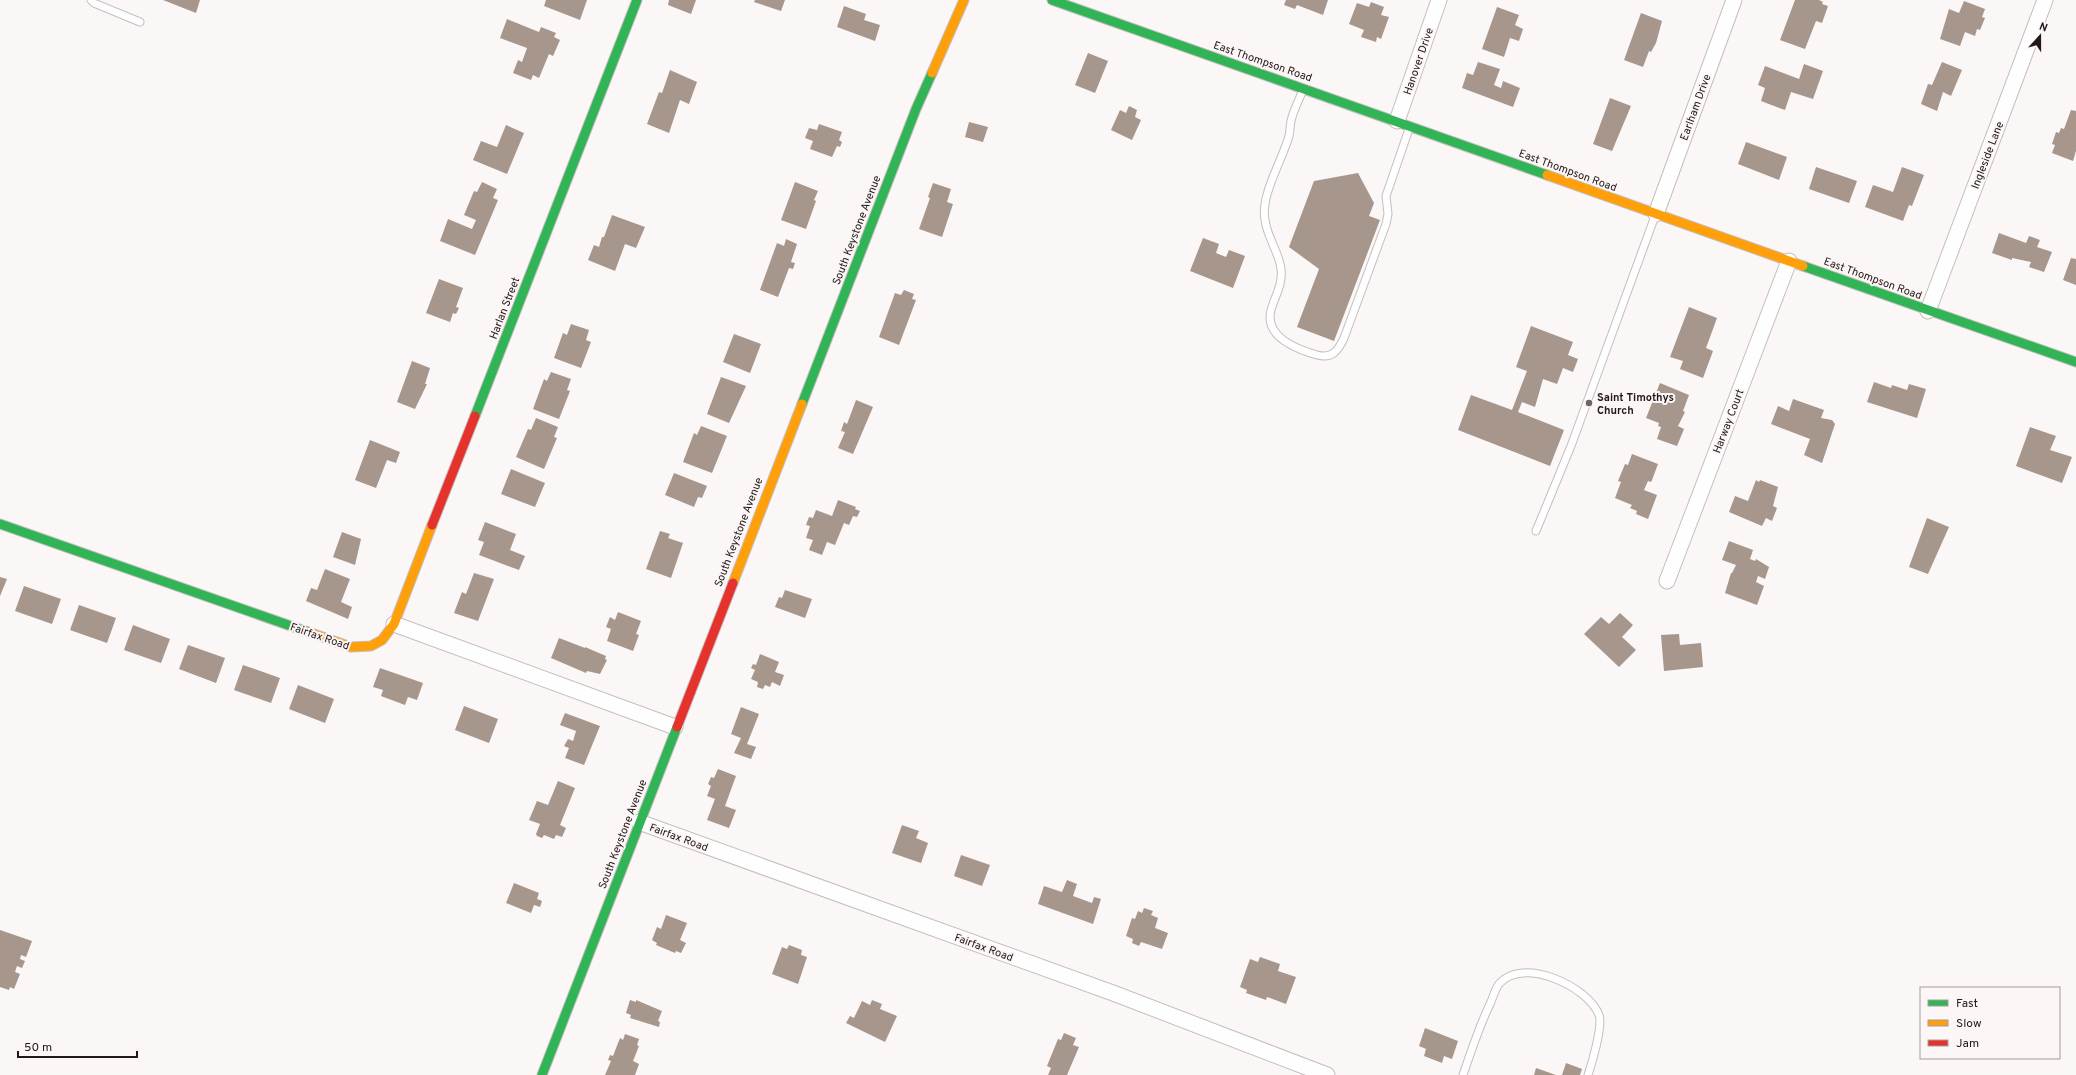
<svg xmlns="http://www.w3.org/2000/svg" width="2076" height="1075" font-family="Overpass,sans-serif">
  <rect width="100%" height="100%" fill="#fbf7f7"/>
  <g fill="#a7968c">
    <polygon points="163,0 200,0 196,13"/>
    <polygon points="546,0 587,0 580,20 544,6"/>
    <polygon points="669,0 696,0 691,14 668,5"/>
    <polygon points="755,0 785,0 781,11 754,2"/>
    <polygon points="1286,0 1328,0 1323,15 1297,5 1295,9 1284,5"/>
    <polygon points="1795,0 1819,0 1823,2 1822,4 1828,6 1822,23 1816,21 1805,49 1780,40"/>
    <polygon points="1964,1 1985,9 1982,17 1985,18 1980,30 1977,29 1975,36 1965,32 1960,46 1940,39 1949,9 1959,13"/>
    <polygon points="1371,2 1384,7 1381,15 1389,17 1381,39 1377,37 1376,42 1361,37 1364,30 1349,24 1357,3 1369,7"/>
    <polygon points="844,6 866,14 864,20 880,25 875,41 837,27"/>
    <polygon points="1497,7 1519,15 1515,25 1523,29 1519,41 1510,38 1504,57 1482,49"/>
    <polygon points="1641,13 1662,21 1656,43 1651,52 1649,51 1643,67 1624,60"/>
    <polygon points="507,19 539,32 541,27 556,33 554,37 560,40 553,56 549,54 539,78 533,75 531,80 513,73 518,60 522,62 527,48 500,38"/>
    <polygon points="1088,53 1108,61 1095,93 1075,85"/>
    <polygon points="1478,62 1500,69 1494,85 1501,88 1503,81 1520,88 1513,107 1462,88 1467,73 1473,75"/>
    <polygon points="1942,62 1962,70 1951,96 1943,92 1937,111 1921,104 1928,84 1932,85"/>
    <polygon points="1804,64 1823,71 1813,99 1791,92 1785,110 1761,101 1765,88 1758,85 1765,66 1799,79"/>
    <polygon points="670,70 697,82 689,104 680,100 669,133 647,124 659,92 662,93"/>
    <polygon points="1610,98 1631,106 1612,151 1593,144"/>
    <polygon points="1129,106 1137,110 1135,117 1141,120 1132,140 1111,130 1120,110 1126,113"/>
    <polygon points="2071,110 2076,111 2076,151 2073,161 2052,153 2055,145 2052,144 2056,132 2059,133 2061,128 2064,129"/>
    <polygon points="969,122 988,127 983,142 965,137"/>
    <polygon points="819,124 842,132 839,140 842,142 840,147 837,146 832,157 810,149 813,141 805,138 809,128 817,130"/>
    <polygon points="506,125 524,133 507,174 473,160 481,141 497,147"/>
    <polygon points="1746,142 1787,157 1779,180 1738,164"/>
    <polygon points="1816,167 1857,181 1849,203 1809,189"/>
    <polygon points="1902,167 1924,175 1912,206 1909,205 1903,221 1865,207 1873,185 1893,192"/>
    <polygon points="1358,173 1374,203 1369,216 1380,220 1334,341 1297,327 1319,269 1289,247 1314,181"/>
    <polygon points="482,182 497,189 493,198 498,200 475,255 440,241 448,219 472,229 476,220 464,215 474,191 477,192"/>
    <polygon points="795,182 818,191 814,200 816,201 806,229 781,220"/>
    <polygon points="933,183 951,189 947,202 953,204 942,237 919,229 930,198 928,197"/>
    <polygon points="612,215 645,227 636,248 625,244 615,271 588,260 594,245 599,247 602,237 604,237"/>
    <polygon points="1999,233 2026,243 2029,236 2040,240 2037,247 2052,252 2044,272 2029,267 2031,262 2012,258 2012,260 1992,253"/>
    <polygon points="1203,238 1219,244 1216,253 1226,257 1229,250 1245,256 1233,288 1190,271"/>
    <polygon points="786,239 797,244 791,262 795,263 793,269 789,268 778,297 760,290 777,243 784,246"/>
    <polygon points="2071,258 2076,259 2076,285 2063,280"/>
    <polygon points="439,279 463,288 456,307 459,308 456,314 453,313 450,322 426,313"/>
    <polygon points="904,290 914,294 912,299 916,300 899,345 879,337 895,293 901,295"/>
    <polygon points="1689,307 1717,318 1706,348 1713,351 1703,378 1680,369 1683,361 1670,357"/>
    <polygon points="571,324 589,330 586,340 591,342 581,368 554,358 563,333 567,335"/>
    <polygon points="1531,326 1573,342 1568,355 1578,359 1573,372 1563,368 1557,384 1543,379 1535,407 1522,402 1518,412 1564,430 1550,466 1458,430 1471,395 1512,410 1527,371 1516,367"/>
    <polygon points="734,334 761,344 750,373 723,362"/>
    <polygon points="412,361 430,368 425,384 427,384 415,409 397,402"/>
    <polygon points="551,372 571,379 567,390 570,391 559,419 533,409 544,379 547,381"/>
    <polygon points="721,377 746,386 729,423 707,414"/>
    <polygon points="1874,382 1891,388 1892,385 1907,390 1909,384 1926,389 1917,418 1867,402"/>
    <polygon points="1660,383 1689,395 1683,411 1685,412 1678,426 1684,429 1677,446 1657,439 1661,427 1658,426 1659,423 1646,418"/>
    <polygon points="1793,399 1824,410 1821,418 1832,420 1835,424 1822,463 1804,455 1810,439 1771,424 1778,406 1789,411"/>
    <polygon points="856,400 873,407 853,454 838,448 845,432 841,431 844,422 847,424"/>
    <polygon points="536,418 558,427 554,437 557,438 544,469 516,457 528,429 531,430"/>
    <polygon points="701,426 727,436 712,473 683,462 694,433 697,435"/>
    <polygon points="2030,427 2056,436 2050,450 2072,457 2062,483 2016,466"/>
    <polygon points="370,440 400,452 396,463 387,460 376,488 355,480"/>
    <polygon points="1632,454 1658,464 1652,480 1651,482 1648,481 1644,490 1657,495 1648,519 1636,514 1637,511 1630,508 1632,505 1615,498 1621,482 1618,481 1625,464 1628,465"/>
    <polygon points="511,469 545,483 535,507 501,494"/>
    <polygon points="674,473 707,486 702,498 698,497 694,507 665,495"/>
    <polygon points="1756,480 1759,482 1760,480 1778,487 1773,506 1777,508 1772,521 1766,518 1762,526 1729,512 1735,496 1748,501"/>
    <polygon points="838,500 856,507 855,509 860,511 857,517 853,516 849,525 844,523 835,545 827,542 822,555 809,550 813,540 806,538 810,526 806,525 809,517 813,518 816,510 832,516"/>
    <polygon points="1927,518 1949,527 1928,574 1909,567"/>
    <polygon points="485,522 516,534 510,550 525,556 519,570 479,555 484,542 478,540"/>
    <polygon points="660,531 670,534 668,538 683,543 671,578 646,569"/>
    <polygon points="342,532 361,539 355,565 333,557"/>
    <polygon points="1729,541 1753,550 1750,559 1755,561 1756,559 1769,567 1765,579 1758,576 1756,582 1764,586 1757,605 1725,593 1731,573 1732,573 1736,565 1722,560"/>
    <polygon points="325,569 350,579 341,602 352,607 348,619 306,601 311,588 317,590"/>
    <polygon points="474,573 494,579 478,621 454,613 462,592 466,594"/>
    <polygon points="0,577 7,579 0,596"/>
    <polygon points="24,586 61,599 52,624 15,611"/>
    <polygon points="785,590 812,599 805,618 775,607 779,597 782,598"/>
    <polygon points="79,605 116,618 107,643 70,630"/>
    <polygon points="618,612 641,621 636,634 639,635 633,651 607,641 611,629 606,627 610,617 615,620"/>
    <polygon points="1620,613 1633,625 1622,637 1636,650 1619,667 1584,634 1601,617 1609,624"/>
    <polygon points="133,625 170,639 161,663 124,650"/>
    <polygon points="1679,634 1680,645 1701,643 1703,667 1664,671 1661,635"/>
    <polygon points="559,638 585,648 585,647 606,656 605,659 607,660 600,674 587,671 586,673 551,658"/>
    <polygon points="188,645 225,658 216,683 179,669"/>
    <polygon points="760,654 779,662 775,672 784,675 780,686 772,682 770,687 765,685 763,689 757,687 758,682 751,679 755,670 751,668 753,664 756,665"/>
    <polygon points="243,665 280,678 271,703 234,690"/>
    <polygon points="380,668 423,683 417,700 408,697 405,705 381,696 383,690 373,687"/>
    <polygon points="298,685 334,699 325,723 289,709"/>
    <polygon points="464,706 498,719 489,743 455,730"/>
    <polygon points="741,707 759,714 747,744 756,747 751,759 734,753 741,738 731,734"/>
    <polygon points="565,713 600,726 584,765 565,758 569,748 564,746 568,739 573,741 576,731 560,725"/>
    <polygon points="718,769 736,776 725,806 736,810 729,828 707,820 715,799 707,796 711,786 708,784 711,777 714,778"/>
    <polygon points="558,781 575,788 560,825 566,828 562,837 556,835 554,839 544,835 542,838 537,836 536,834 540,824 529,820 537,801 548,805"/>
    <polygon points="902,825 919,831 916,838 928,843 921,863 892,853"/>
    <polygon points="961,855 990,865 982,886 954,876"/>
    <polygon points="1067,880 1077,884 1073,896 1092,903 1094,897 1101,899 1093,924 1038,904 1044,886 1062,892"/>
    <polygon points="514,883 539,893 537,899 542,901 540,907 534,905 531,913 506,903"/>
    <polygon points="1144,908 1153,911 1151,915 1158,918 1155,928 1168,933 1162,949 1141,942 1139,946 1132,943 1133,939 1126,936 1132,918 1135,919 1138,911 1142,913"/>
    <polygon points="666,915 687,923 680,940 686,943 681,953 676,951 675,953 656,945 657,943 652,940 657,927 661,929"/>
    <polygon points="0,930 32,941 26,957 21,955 20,959 25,961 22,968 17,966 15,972 20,974 14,989 10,987 9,990 0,987"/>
    <polygon points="789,945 802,950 801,955 807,957 798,984 772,974 782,947 787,949"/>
    <polygon points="1260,957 1280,964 1278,971 1296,977 1286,1004 1267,997 1266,1000 1246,993 1247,990 1240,987 1250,959 1258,962"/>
    <polygon points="630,1000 636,1002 636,1000 662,1011 658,1021 660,1022 659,1027 630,1018 631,1015 626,1013"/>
    <polygon points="872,1000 882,1004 880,1009 897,1016 885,1042 846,1023 850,1016 854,1018 862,1001 870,1005"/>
    <polygon points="1425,1028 1458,1041 1452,1059 1444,1056 1442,1063 1424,1056 1426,1049 1419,1046"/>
    <polygon points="1064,1033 1076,1038 1073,1045 1079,1047 1067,1075 1048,1075 1051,1068 1047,1066 1058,1039 1061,1040"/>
    <polygon points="625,1034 639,1039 637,1045 639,1046 633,1061 639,1064 635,1075 605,1075 611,1061 608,1060 610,1055 613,1056 620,1038 623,1040"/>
    <polygon points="1566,1063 1582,1069 1580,1075 1562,1075"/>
    <polygon points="1536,1068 1556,1075 1534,1075"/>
  </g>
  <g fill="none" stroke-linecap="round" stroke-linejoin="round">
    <defs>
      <g id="lane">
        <polyline points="91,0 94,3 140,22"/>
        <path d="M1303,90c-4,10 -10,21 -12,31 -1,5 -1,11 -2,15 -7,25 -29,60 -24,84 2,17 14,32 16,49 2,15 -6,27 -10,41 -7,27 25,39 46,45 15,4 21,-4 27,-17l42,-114 2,-10 -2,-18 23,-67"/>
        <polyline points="1536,531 1571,446 1655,216"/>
        <path d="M1463,1075c8,-24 16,-48 27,-71 3,-6 5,-15 9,-20 23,-28 89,2 100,31 4,11 -7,48 -11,60"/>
      </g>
      <g id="street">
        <polyline points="1397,121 1439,0"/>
        <polyline points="1656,214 1734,0"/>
        <polyline points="1928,311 2045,0"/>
        <polyline points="1667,581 1789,261"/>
        <polyline points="394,624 675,727"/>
        <polyline points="639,822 1113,993 1327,1075"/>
      </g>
      <g id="fast">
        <polyline points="1052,0 1547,175"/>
        <polyline points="1803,266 2076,362"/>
        <polyline points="802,404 916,109 932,73"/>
        <polyline points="475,416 637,0"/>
        <polyline points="0,524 308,632"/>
        <polyline points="542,1075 677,727"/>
      </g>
      <g id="slow">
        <polyline points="932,73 964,0"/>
        <polyline points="1547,175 1803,266"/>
        <polyline points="733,583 802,404"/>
        <polyline points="308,632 351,647 371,646 382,640 394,624 432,525"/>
      </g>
      <g id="jam">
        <polyline points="432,525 475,416"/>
        <polyline points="677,727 733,583"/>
      </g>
    </defs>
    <use href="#lane" stroke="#c5bebe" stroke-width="9"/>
    <use href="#street" stroke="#c5bebe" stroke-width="17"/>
    <use href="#fast" stroke="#c5bebe" stroke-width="11"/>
    <use href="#slow" stroke="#c5bebe" stroke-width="11"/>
    <use href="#jam" stroke="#c5bebe" stroke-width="11"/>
    <use href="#lane" stroke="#fefefe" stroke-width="7"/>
    <use href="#street" stroke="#fefefe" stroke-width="15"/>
    <use href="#fast" stroke="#30b455" stroke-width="9"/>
    <use href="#slow" stroke="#ff9f0a" stroke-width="9"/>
    <use href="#jam" stroke="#e5322d" stroke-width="9"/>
  </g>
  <circle fill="#6d6665" stroke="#fcf6f6" stroke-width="1.5" cx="1589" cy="403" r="4"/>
  <g text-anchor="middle" stroke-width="4" stroke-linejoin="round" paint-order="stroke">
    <g font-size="11" fill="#211817" stroke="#fcf6f6">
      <text transform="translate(1263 61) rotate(19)" y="4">East Thompson Road</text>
      <text transform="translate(1418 61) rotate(-71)" y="4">Hanover Drive</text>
      <text transform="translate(1695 107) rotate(-70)" y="4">Earlham Drive</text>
      <text transform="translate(1987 155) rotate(-69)" y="4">Ingleside Lane</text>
      <text transform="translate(1568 170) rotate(20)" y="4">East Thompson Road</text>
      <text transform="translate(856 230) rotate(-69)" y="4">South Keystone Avenue</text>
      <text transform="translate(1873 278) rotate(20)" y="4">East Thompson Road</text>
      <text transform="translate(504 308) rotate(-69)" y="4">Harlan Street</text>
      <text transform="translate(1728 421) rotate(-69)" y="4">Harway Court</text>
      <text transform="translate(738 532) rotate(-69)" y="4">South Keystone Avenue</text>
      <text transform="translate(320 636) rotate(19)" y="4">Fairfax Road</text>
      <text transform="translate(622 834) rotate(-69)" y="4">South Keystone Avenue</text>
      <text transform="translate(679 837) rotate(20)" y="4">Fairfax Road</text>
      <text transform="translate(984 947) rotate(20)" y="4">Fairfax Road</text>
    </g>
    <g font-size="11" font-weight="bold" fill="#211817" stroke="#fcf6f6" text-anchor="start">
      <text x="1597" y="401">Saint Timothys<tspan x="1597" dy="13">Church</tspan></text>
    </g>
  </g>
  <rect x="1920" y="987" width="140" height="72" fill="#fcf6f6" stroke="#a49d9d"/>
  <rect x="1928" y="1000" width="20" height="6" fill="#30b455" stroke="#a49d9d"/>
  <text x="1956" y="1007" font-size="12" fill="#211817">Fast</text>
  <rect x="1928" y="1020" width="20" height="6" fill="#ff9f0a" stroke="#a49d9d"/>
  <text x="1956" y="1027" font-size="12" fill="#211817">Slow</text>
  <rect x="1928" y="1040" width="20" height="6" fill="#e5322d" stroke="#a49d9d"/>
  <text x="1956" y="1047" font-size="12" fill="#211817">Jam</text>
  <g transform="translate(2040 36) rotate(21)" stroke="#fcf6f6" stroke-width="3" paint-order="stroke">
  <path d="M0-3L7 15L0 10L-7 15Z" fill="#211817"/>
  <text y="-6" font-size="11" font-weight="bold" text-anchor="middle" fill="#211817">N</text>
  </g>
  <path d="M18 1051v6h119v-6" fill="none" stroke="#211817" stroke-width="2"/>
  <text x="24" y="1051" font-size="12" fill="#211817" stroke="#fcf6f6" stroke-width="3" paint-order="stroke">50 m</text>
</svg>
